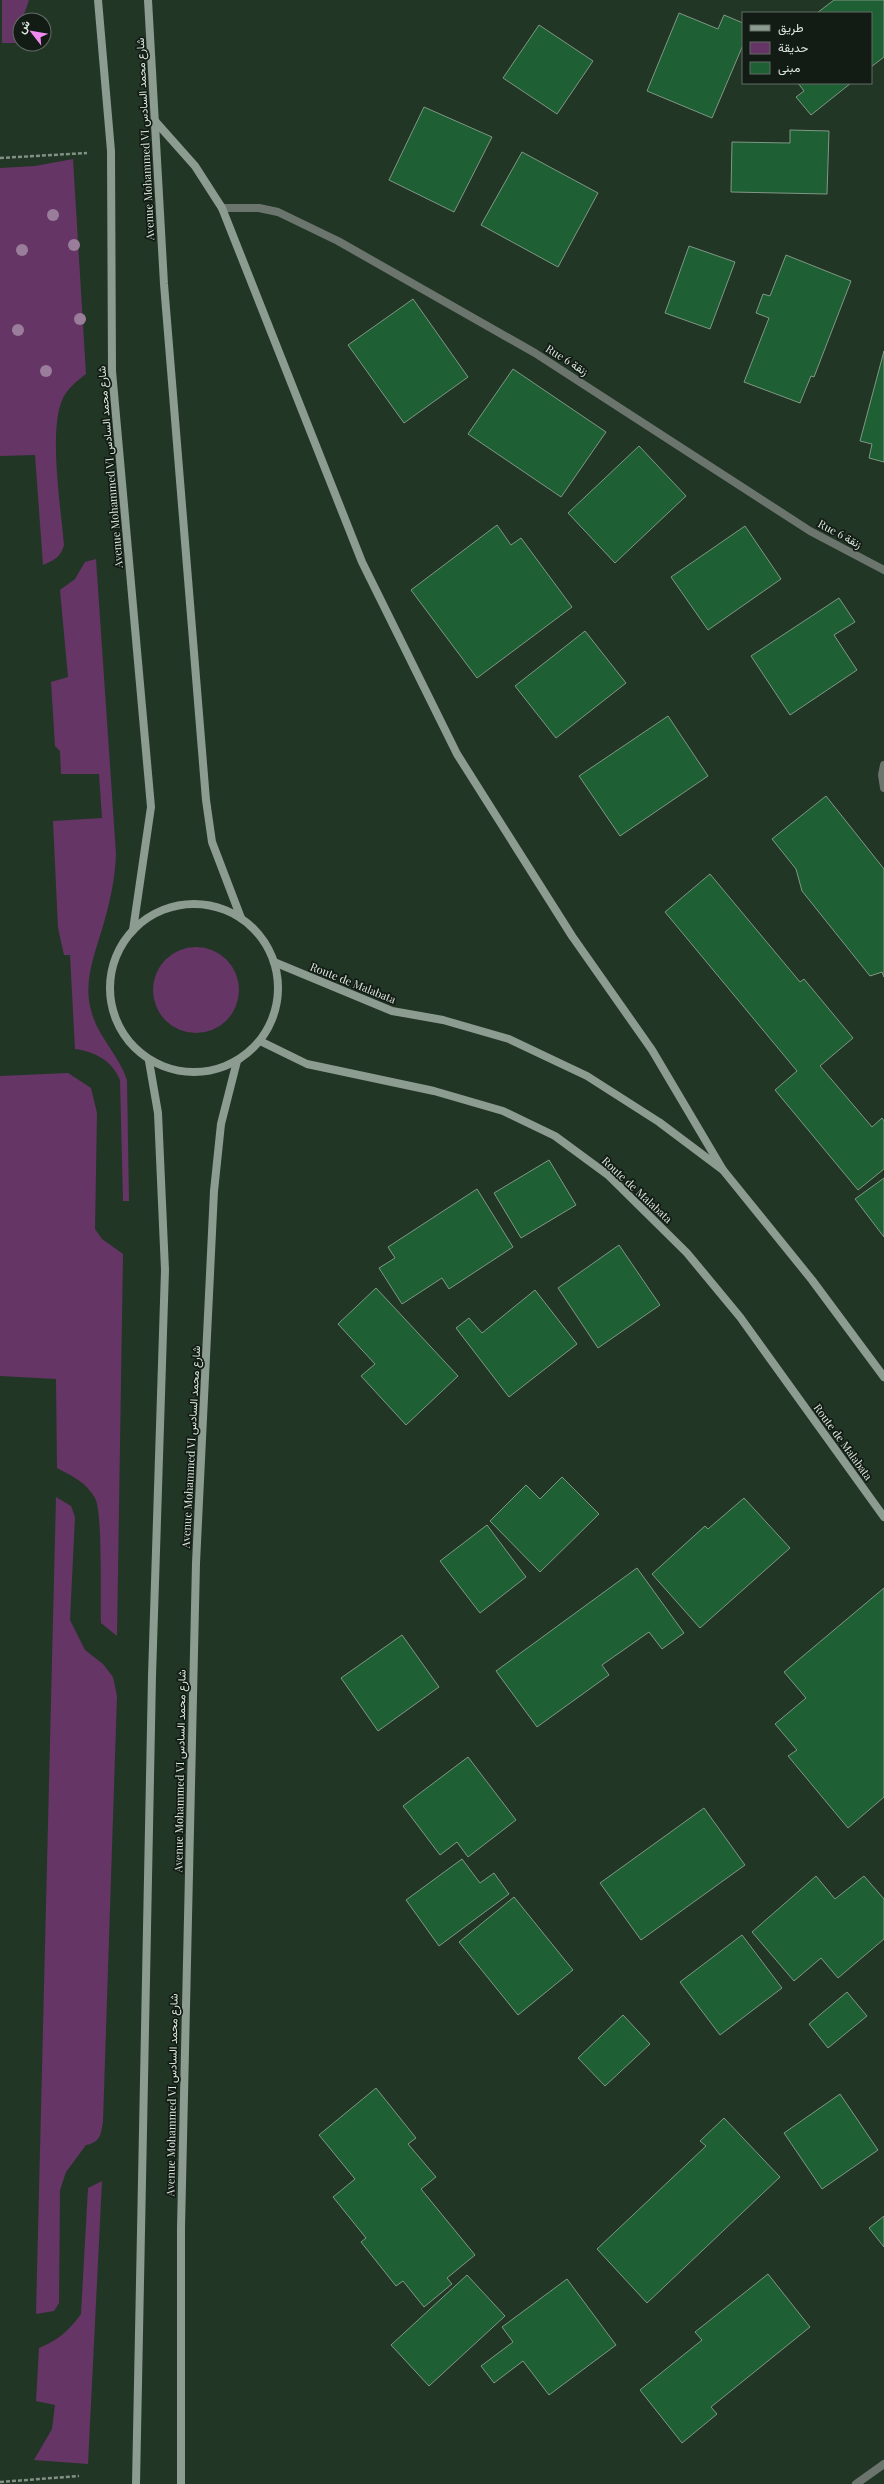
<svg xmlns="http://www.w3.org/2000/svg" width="884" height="2484" font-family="'Playfair Display',Vazirmatn,serif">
  <rect width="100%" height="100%" fill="#223626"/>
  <g fill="#653565">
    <polygon points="2,0 29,0 22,20 20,20 20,43 2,43"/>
    <path d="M73,159l13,215c-8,6 -18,14 -23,24 -15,31 -2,111 1,147 -3,12 -10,15 -21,20l-8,-110 -35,1v-288l35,-2z"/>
    <path d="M96,559l20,295c-1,25 -6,48 -13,72 -8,27 -20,56 -12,84 6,26 28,45 36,70l2,121h-6l-3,-121c-8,-20 -25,-28 -45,-31l-5,-94h-6l-6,-27 -5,-107 49,-3 -3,-44h-38l-1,-23 -5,-5 -4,-64 17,-5 -8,-87 15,-11 10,-17z"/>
    <circle cx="196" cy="990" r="43"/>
    <path d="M68,1073l23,15 6,25 -2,116 7,10 21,15 -6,382 -16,-13c-1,-22 2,-112 -6,-125 -9,-16 -23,-22 -38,-30l-1,-89 -56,-3v-300z"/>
    <path d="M56,1497l15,9 4,11 -5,103 15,30 18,14 10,13 4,19 -14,425c-2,13 -2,21 -17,24l-20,27 -6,18 -1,113 -5,8 -18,3z"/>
    <path d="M102,2181l-14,283 -54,-4 18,-31 3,-24 -19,-4 3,-53c19,-8 30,-17 42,-34l7,-126z"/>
  </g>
  <g fill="#1e5f34" stroke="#809785">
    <polygon points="834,0 884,0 884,57 871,67 871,13 817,13"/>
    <polygon points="679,13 718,29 724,15 743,23 743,45 712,118 647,91"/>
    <polygon points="539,25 593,61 557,114 503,78"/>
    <polygon points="798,83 851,83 811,115 796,97 804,91"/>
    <polygon points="424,107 492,137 454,212 389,180"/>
    <polygon points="790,130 829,131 827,194 731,192 732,142 790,143"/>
    <polygon points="522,152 598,193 558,267 481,225"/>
    <polygon points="689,246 735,262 710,329 665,313"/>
    <polygon points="786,255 851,281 814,377 811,376 800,403 744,382 769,318 756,313 763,294 770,296"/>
    <polygon points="413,299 468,377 404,423 348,345"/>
    <polygon points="884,351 884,462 869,458 872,444 860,441"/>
    <polygon points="513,369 606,432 561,497 468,434"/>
    <polygon points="639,446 686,496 615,563 568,513"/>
    <polygon points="497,525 511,545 521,538 572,607 477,678 411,590"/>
    <polygon points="745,526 781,579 708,630 671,577"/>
    <polygon points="839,598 855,622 834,635 857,670 790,715 751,656"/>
    <polygon points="585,631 626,683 556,738 515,686"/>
    <polygon points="668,716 708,776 620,836 579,776"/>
    <polygon points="826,796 884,869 884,977 882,972 870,976 802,891 796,869 772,839"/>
    <polygon points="710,874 800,982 804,979 853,1038 820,1066 872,1127 882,1118 884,1121 884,1169 858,1190 775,1090 797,1071 665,912"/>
    <polygon points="549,1160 576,1205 521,1238 494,1193"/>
    <polygon points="884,1178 884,1237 855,1199"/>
    <polygon points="477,1189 513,1247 449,1289 442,1278 402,1304 379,1268 395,1258 388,1247"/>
    <polygon points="619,1245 660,1305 598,1348 558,1288"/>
    <polygon points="376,1288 458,1376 406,1425 361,1376 375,1364 338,1324"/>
    <polygon points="535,1290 577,1344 509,1397 456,1328 469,1318 482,1333"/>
    <polygon points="562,1477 599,1514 540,1572 490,1521 526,1485 540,1499"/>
    <polygon points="744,1498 790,1548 700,1628 652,1574 705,1526 708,1529"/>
    <polygon points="487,1525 526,1577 480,1613 440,1561"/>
    <polygon points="637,1568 684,1633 662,1649 649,1632 602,1665 609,1675 537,1727 496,1671"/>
    <polygon points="884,1588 884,1797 848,1828 788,1756 797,1750 775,1724 806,1698 784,1672"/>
    <polygon points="402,1635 439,1687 378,1731 341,1678"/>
    <polygon points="468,1757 516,1820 468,1857 457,1842 440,1855 403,1806"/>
    <polygon points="704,1808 745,1865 641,1940 600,1883"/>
    <polygon points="462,1859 480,1883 494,1873 509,1894 439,1946 406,1900"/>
    <polygon points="816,1876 835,1899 864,1876 884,1899 884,1939 838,1978 821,1958 794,1981 752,1932"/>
    <polygon points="514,1897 573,1970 518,2015 459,1942"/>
    <polygon points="742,1935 782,1988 720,2035 680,1982"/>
    <polygon points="847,1992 867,2016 828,2048 809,2024"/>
    <polygon points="623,2015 650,2044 605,2086 578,2058"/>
    <polygon points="376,2088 416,2138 408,2144 436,2177 421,2189 475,2255 447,2278 452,2284 424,2307 403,2281 396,2286 361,2242 366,2238 333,2197 355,2179 319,2135"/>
    <polygon points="840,2094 878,2150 822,2189 784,2133"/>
    <polygon points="724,2118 780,2177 647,2303 597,2249 706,2146 700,2141"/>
    <polygon points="884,2216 884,2247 869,2228"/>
    <polygon points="768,2274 810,2327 711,2407 717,2414 682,2443 640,2390 702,2340 695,2332"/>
    <polygon points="467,2275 505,2316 429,2386 391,2345"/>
    <polygon points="567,2279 616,2345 549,2395 523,2361 494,2383 481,2366 513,2342 502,2327"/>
  </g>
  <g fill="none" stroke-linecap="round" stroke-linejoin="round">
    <g stroke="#819184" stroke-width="2.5" stroke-dasharray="4 2" stroke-linecap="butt">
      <polyline points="0,158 87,153"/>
      <polyline points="0,2482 79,2476"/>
    </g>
    <g stroke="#6c756d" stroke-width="8">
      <polyline points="222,208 259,208 278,212 338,241 535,353 810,531 884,570"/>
      <polyline points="884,765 882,775 884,788"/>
      <polyline points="856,2484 884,2464"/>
    </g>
    <g stroke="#8c9c90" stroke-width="8">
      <polyline points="98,0 111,151 112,371 151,807 133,930"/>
      <polyline points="148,0 164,284 206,800 212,842 241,918"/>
      <polyline points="155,121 195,166 222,208 362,562 457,754 572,936 652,1050 723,1170"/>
      <circle cx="194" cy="988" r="84"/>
      <polyline points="274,962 392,1011 443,1020 509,1039 587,1076 659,1122 723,1170 812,1280 884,1377"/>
      <polyline points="260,1041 307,1064 434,1091 503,1111 555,1136 608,1175 687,1253 740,1317 884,1517"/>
      <polyline points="136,2484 152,1676 165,1270 158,1113 149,1061"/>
      <polyline points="181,2484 181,2228 196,1563 214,1191 221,1124 237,1061"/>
    </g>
  </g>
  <g fill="#9a7c9b">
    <circle cx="53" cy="215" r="6"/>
    <circle cx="74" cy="245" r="6"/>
    <circle cx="22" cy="250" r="6"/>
    <circle cx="80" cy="319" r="6"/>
    <circle cx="18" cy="330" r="6"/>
    <circle cx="46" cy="371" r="6"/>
  </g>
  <g text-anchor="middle" stroke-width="3.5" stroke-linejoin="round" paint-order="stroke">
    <g font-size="11" fill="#dde9df" stroke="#121b14">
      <text transform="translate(145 139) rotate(-93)" y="4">Avenue Mohammed VI شارع محمد السادس</text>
      <text transform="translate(567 360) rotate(32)" y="4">Rue 6 زنقة</text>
      <text transform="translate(110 467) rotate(-95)" y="4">Avenue Mohammed VI شارع محمد السادس</text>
      <text transform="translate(840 534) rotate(28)" y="4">Rue 6 زنقة</text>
      <text transform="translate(353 983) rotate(22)" y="4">Route de Malabata</text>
      <text transform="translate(637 1190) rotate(43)" y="4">Route de Malabata</text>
      <text transform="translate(843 1442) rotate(54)" y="4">Route de Malabata</text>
      <text transform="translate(191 1447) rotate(-87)" y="4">Avenue Mohammed VI شارع محمد السادس</text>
      <text transform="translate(180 1771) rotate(-89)" y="4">Avenue Mohammed VI شارع محمد السادس</text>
      <text transform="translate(172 2095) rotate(-89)" y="4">Avenue Mohammed VI شارع محمد السادس</text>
    </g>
  </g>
  <rect x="742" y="12" width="130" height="72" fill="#121b14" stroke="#636d65"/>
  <rect x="750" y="25" width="20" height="6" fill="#8c9c90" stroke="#636d65"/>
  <text x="778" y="32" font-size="12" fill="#dde9df">طريق</text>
  <rect x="750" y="42" width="20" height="12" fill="#653565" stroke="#636d65"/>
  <text x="778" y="52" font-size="12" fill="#dde9df">حديقة</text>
  <rect x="750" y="62" width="20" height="12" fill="#1e5f34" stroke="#636d65"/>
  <text x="778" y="72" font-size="12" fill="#dde9df">مبنى</text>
  <g transform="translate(32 32) rotate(301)"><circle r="19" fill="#121b14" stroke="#636d65"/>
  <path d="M0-3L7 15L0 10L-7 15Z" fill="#f28af2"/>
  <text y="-6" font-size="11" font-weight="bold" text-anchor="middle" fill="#dde9df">ش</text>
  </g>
</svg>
